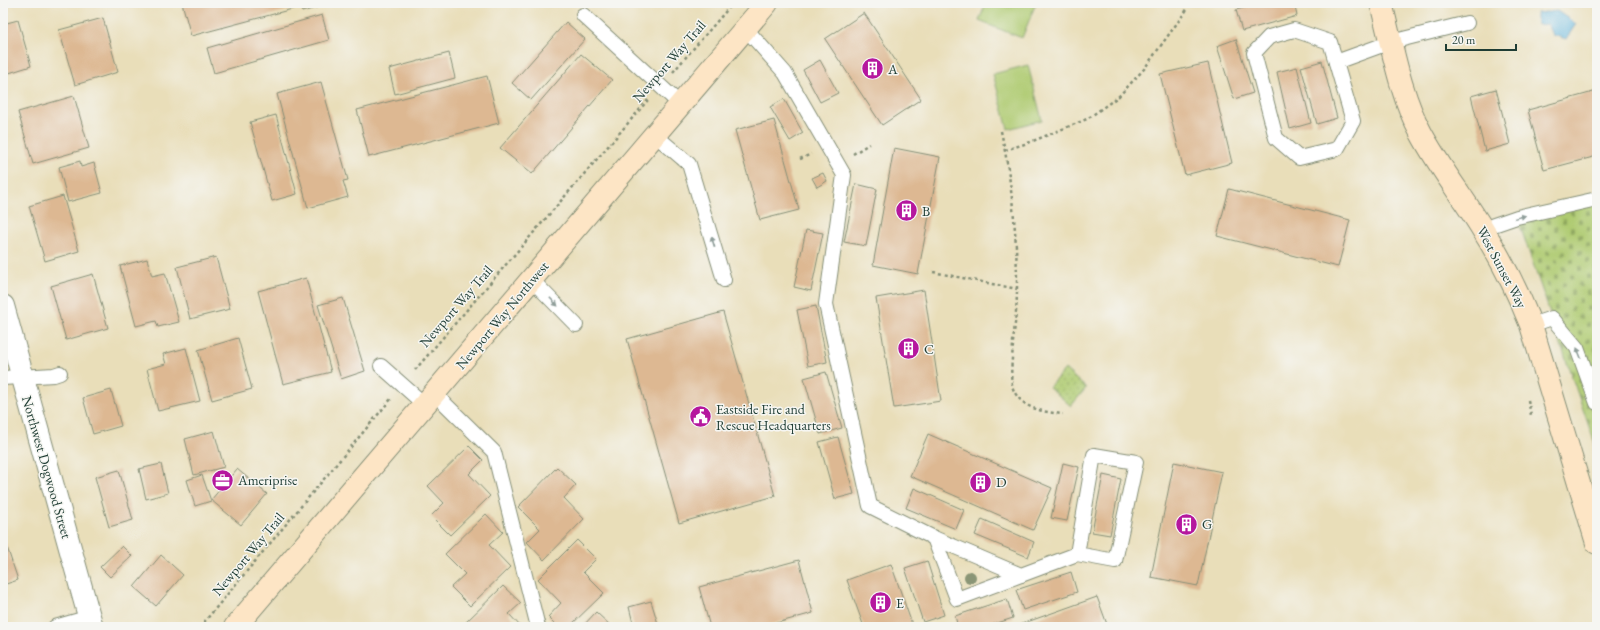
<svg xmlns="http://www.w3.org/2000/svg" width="1600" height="630" font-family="'EB Garamond',serif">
  <defs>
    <pattern id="cemetery-stones" width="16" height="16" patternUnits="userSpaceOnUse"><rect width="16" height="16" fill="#aeca70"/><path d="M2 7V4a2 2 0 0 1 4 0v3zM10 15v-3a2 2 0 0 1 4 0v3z" fill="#8da55d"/></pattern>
    <pattern id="park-dots" width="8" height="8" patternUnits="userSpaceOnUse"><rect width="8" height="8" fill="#aeca70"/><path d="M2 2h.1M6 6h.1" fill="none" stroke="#8da55d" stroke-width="1.8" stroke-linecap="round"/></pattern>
  </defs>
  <rect width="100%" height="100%" fill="#f6f6f2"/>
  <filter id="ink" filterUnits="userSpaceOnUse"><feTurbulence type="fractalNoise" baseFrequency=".025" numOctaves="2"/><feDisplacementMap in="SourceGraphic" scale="8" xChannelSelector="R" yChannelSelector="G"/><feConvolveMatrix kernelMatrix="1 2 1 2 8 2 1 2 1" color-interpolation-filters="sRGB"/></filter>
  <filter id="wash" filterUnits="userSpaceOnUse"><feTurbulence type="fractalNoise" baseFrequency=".012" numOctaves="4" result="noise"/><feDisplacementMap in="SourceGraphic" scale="16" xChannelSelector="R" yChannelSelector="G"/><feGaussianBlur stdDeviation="0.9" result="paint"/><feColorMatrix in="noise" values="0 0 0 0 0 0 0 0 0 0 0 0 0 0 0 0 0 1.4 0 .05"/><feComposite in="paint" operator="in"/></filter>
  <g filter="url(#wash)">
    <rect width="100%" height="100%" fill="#e9deb9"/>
    <g fill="#aeca70" stroke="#668452">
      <polygon points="986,3 1036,3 1022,38 979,21"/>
      <polygon points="1028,65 1042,120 1008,129 993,74"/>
    </g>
    <polygon fill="url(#cemetery-stones)" stroke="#668452" points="1597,199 1597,450 1517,217"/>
    <polygon fill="url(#park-dots)" stroke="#668452" points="1065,369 1086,388 1071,406 1049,387"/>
    <polygon fill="#5fb3db" stroke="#3f7888" points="1557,11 1576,24 1566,39 1553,35 1548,24 1537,25 1537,13"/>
    <g id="blocks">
      <g fill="#ddb892">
        <polygon points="182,3 318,3 319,7 302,12 300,7 191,36"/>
        <polygon points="1262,3 1294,3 1297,16 1242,31 1236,10"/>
        <polygon points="864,13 921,99 882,125 825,39"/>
        <polygon points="322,15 329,40 214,73 207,48"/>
        <polygon points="103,18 118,72 75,85 59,30"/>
        <polygon points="18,20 31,66 9,73 3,52 3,24"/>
        <polygon points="566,22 585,39 531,100 512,83"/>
        <polygon points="1236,39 1253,93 1234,99 1217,46"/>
        <polygon points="449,53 455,78 395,94 389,69"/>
        <polygon points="581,54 612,80 532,174 500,148"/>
        <polygon points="820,60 838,93 820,102 803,70"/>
        <polygon points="1322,61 1337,118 1317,124 1301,67"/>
        <polygon points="1208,63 1232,163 1185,175 1160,74"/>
        <polygon points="1297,67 1311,123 1290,129 1277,72"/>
        <polygon points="487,76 499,123 369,157 357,110"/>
        <polygon points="321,82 348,180 343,181 348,197 308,208 277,94"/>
        <polygon points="1496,89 1510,144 1485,151 1471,96"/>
        <polygon points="1597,91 1597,156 1544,170 1528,110"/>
        <polygon points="74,96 89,148 33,164 18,112"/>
        <polygon points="784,99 803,133 790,141 770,107"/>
        <polygon points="276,115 297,194 272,201 250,122"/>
        <polygon points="774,120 799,210 760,220 735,130"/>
        <polygon points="894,148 940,157 918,274 873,265"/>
        <polygon points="80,161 81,167 94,163 102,193 68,202 59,167"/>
        <polygon points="823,173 827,181 817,187 812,178"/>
        <polygon points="856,184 877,189 866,246 844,242"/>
        <polygon points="1229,189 1350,220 1338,267 1217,236"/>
        <polygon points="63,196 79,251 45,261 29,206"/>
        <polygon points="806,230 823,233 811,291 794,287"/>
        <polygon points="216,257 230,309 190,319 177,267"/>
        <polygon points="147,259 152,276 165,273 179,322 158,327 156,321 136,326 120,266"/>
        <polygon points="93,274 108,328 66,340 51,286"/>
        <polygon points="306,278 331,372 283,384 258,291"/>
        <polygon points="924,290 941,401 894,408 876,298"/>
        <polygon points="343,298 365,371 341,379 318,305"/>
        <polygon points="816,306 827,362 808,366 797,310"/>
        <polygon points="723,312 775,496 679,523 627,339"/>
        <polygon points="238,338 252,389 212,400 198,350"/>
        <polygon points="186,348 200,401 158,411 147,369 166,364 163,354"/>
        <polygon points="826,372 842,428 820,434 804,378"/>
        <polygon points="111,390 121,426 93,434 83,398"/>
        <polygon points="214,431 224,467 194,475 185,439"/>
        <polygon points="928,434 1052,488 1033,530 910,476"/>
        <polygon points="838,437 854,494 835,499 819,442"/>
        <polygon points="469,446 483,460 469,474 490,496 450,535 431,516 444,503 428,486"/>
        <polygon points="1174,462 1222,472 1198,586 1151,577"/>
        <polygon points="1063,463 1079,467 1067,521 1051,518"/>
        <polygon points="161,464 168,493 146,499 139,469"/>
        <polygon points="557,467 576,485 564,498 584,519 544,560 527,542 540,529 518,507"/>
        <polygon points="237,469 267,494 241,525 211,500"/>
        <polygon points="119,470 133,520 109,527 95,477"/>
        <polygon points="202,475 211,501 195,506 187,480"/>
        <polygon points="1103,475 1121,479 1110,535 1092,532"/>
        <polygon points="914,488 964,510 956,529 906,508"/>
        <polygon points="486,514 503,532 489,545 510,567 470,606 451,587 465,574 445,554"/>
        <polygon points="982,519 1034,542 1028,557 975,535"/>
        <polygon points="3,535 18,580 3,585"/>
        <polygon points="577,540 596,559 583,572 604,593 569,627 558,627 548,617 561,603 538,579"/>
        <polygon points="122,546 132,556 110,577 100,567"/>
        <polygon points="161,555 183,575 156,606 134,587"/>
        <polygon points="799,560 813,613 762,627 710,627 699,587"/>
        <polygon points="927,561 944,615 923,622 905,568"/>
        <polygon points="891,564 913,627 864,627 847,580"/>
        <polygon points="1071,572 1077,592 1023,610 1016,590"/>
        <polygon points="503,586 521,603 509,614 521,627 464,627 463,625"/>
        <polygon points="1097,597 1108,627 1013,627"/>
        <polygon points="1007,599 1013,618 985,627 958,627 955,616"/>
        <polygon points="651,601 659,627 634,627 629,607"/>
        <polygon points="596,612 612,627 582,627"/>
      </g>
    </g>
  </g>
  <g filter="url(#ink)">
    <use href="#blocks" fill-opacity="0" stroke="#848e76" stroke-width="1"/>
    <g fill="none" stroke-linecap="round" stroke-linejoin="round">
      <defs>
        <g id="lane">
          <polyline points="583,15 681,105"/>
          <polyline points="746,29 785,73 844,175 826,304 870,506 934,538 1021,575 1077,554 1115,561 1136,462 1094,455 1077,554"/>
          <polygon points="1294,30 1330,42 1353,121 1337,149 1299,158 1276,138 1254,53 1269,37"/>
          <polyline points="1336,62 1391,42 1467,23"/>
          <polyline points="655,135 689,164 724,280"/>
          <polyline points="1482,229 1517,217 1597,199"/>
          <polyline points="532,280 576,325"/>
          <polyline points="1531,325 1552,318 1577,348 1597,403"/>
          <polyline points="381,366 425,405"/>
          <polyline points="3,378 54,375 60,373"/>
          <polyline points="435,394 494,452 538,627"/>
          <polyline points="934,538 957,599 1021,575"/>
          <polyline points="55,627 90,617"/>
        </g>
        <polyline id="street" points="3,306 92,627"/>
        <g id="secondary">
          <path d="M1381,3c11,42 19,92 40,130 18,34 42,64 62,97 20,32 34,60 48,95l66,218"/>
          <polyline points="235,627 767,3"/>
        </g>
      </defs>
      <use href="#lane" stroke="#848e76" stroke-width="16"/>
      <use href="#street" stroke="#848e76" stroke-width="24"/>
      <use href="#secondary" stroke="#848e76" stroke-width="24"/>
      <g stroke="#848e76" stroke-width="2.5" stroke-dasharray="3 3" stroke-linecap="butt">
        <polyline points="673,72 733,3"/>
        <path d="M1001,131c11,52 16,104 16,157 0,18 -2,36 -4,54 0,14 -5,40 2,51 11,17 29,19 48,21"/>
        <polyline points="1005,150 1028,143 1087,119 1119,96 1144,69 1188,8"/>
        <polyline points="853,154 869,144"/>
        <polyline points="800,159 811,154"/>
        <polyline points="933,272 1017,289"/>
        <polyline points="415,370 648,100"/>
        <polyline points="1528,400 1531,415"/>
        <polyline points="200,627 391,399"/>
      </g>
      <use href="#lane" stroke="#fff" stroke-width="14"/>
      <use href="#street" stroke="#fff" stroke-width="22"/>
      <use href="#secondary" stroke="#fde5c5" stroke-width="22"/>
    </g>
    <circle fill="#8a9576" cx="970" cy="577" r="6"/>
    <defs><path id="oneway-solid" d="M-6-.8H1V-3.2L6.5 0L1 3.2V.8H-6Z"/></defs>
    <g fill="#8f9e9a">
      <use href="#oneway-solid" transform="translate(1520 217) rotate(-15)"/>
      <use href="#oneway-solid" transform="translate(713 242) rotate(-107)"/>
      <use href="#oneway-solid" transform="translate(554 302) rotate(46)"/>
      <use href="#oneway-solid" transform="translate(1579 353) rotate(-112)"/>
    </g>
  </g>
  <defs>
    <symbol id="building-disc" viewBox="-11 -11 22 22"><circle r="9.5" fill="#b5179e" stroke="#f6f6f2"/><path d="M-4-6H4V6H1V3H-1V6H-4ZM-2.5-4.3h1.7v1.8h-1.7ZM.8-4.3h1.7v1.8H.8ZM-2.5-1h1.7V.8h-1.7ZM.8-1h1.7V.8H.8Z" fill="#fff"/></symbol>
    <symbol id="civic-disc" viewBox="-11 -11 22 22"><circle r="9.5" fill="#b5179e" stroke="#f6f6f2"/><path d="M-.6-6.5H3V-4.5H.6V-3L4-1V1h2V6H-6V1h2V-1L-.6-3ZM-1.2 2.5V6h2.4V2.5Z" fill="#fff"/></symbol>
    <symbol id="office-disc" viewBox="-11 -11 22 22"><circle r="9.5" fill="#b5179e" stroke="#f6f6f2"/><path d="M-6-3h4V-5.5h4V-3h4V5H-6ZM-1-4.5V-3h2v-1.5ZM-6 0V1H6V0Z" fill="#fff"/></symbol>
  </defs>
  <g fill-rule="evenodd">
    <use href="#building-disc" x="860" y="56" width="25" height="25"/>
    <use href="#building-disc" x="894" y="198" width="25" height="25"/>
    <use href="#building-disc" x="896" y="336" width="25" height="25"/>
    <use href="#civic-disc" x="688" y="404" width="25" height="25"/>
    <use href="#office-disc" x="210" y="468" width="25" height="25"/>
    <use href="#building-disc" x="968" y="470" width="25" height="25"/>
    <use href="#building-disc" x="1174" y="512" width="25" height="25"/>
    <use href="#building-disc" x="868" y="590" width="25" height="25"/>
  </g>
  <g text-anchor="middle" stroke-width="3" stroke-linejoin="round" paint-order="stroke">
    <g font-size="14" fill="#1f3d34" stroke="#f6f6f2">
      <text transform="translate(669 61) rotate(-49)" y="5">Newport Way Trail</text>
      <text transform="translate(1502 267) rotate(62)" y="5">West Sunset Way</text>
      <text transform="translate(456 306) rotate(-49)" y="5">Newport Way Trail</text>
      <text transform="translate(502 315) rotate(-50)" y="5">Newport Way Northwest</text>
      <text transform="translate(47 467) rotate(74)" y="5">Northwest Dogwood Street</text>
      <text transform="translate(248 554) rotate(-50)" y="5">Newport Way Trail</text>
    </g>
    <g font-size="14" fill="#1f3d34" stroke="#f6f6f2" text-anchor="start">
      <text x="888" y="74">A</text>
      <text x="922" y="216">B</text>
      <text x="924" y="354">C</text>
      <text x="716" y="414">Eastside Fire and<tspan x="716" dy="16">Rescue Headquarters</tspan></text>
      <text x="238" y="485">Ameriprise</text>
      <text x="996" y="487">D</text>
      <text x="1202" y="529">G</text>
      <text x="896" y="608">E</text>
    </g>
  </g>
  <rect width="1600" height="630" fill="none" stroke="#f6f6f2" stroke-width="16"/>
  <path d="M1446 44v6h70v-6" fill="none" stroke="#1f3d34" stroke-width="2"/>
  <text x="1452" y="44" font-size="12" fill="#1f3d34" stroke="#f6f6f2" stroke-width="3" paint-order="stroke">20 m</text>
</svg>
